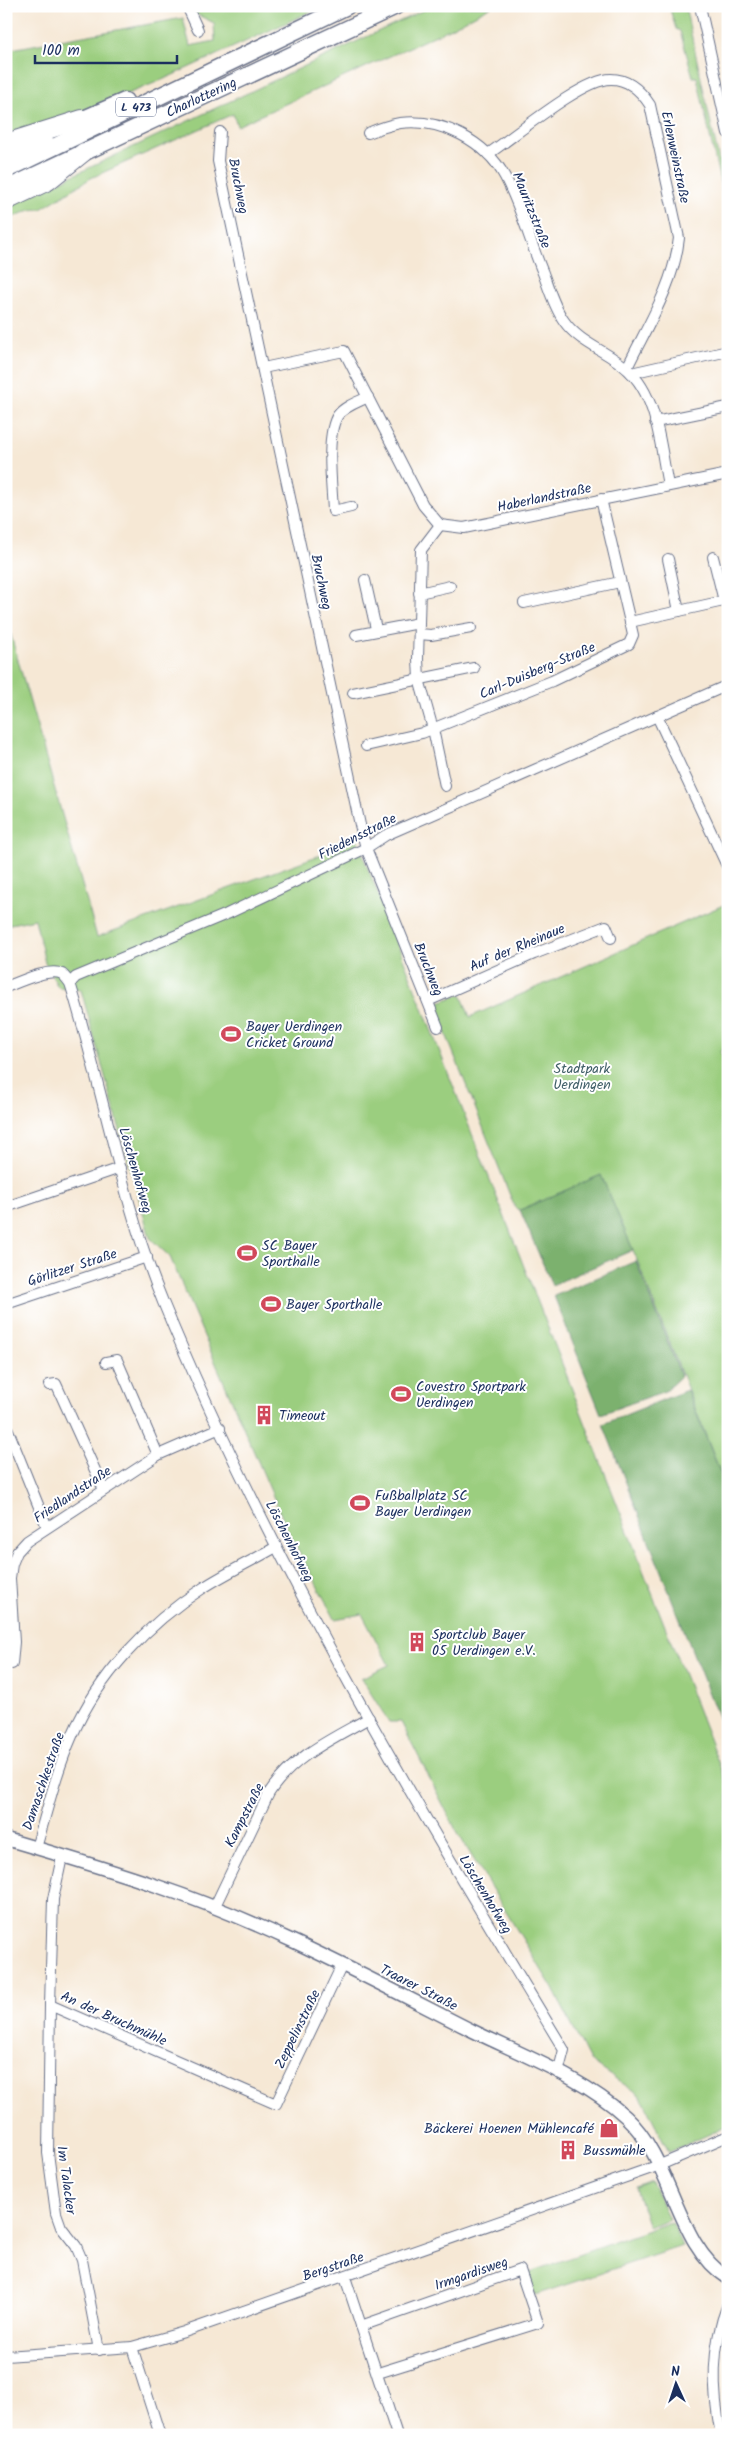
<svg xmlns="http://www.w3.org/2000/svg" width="734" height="2441" font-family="Kalam,sans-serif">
  <rect width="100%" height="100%" fill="#fff"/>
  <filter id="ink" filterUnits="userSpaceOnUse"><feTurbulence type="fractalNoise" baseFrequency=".02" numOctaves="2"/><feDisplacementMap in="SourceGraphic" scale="10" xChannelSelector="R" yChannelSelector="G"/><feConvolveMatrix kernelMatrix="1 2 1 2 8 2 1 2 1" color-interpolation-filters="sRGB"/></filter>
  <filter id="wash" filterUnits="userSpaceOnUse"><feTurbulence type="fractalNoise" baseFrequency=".0096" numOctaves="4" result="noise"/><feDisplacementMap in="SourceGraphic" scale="20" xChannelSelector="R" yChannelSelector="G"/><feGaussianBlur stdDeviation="1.12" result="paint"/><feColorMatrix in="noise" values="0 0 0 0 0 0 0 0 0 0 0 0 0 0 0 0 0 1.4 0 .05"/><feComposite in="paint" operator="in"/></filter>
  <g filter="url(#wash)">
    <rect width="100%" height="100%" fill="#f6e8d5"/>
    <g fill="#9bce7f" stroke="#5b7e6e">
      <polygon points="190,6 323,6 162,80 75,115 6,134 6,50 183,18 190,46 215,41 214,23 194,13"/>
      <polygon points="432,6 492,6 447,30 237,126 233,114 91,178 41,209 30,210 6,220 6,207"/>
      <polygon points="669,6 685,6 728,201 728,218 697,77 693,77 680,31 676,29"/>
      <polygon points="6,618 97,937 317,856 357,838 365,861 728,1787 728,2126 669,2152 641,2096 590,2061 552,1987 457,1832 401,1722 389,1722 361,1678 389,1665 362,1614 335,1619 288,1531 170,1257 150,1238 81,990 58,987 45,963 35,919 6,925"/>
      <polygon points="728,903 728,1047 720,1051 728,1071 728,1492 633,1250 601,1175 520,1210 515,1208 434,1004 461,994 470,1017"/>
      <polygon points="652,2182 669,2219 649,2227 636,2188"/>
      <polygon points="671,2222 682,2246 535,2295 527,2273"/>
    </g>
    <g fill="#7cb16e" stroke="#4c7066">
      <polygon points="601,1175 633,1250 552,1285 520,1210"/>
      <polygon points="636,1261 681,1376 665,1391 601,1414 554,1296"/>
      <polygon points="687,1390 728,1492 728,1742 603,1424"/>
    </g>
  </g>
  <g filter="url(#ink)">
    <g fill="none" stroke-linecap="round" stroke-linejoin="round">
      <defs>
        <g id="minor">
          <polyline points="187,6 198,30"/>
          <polyline points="700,6 728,133"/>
          <polyline points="220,132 218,161 360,825 366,848 438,1027"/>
          <path d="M368,133c10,-4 21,-8 32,-10 41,-5 86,18 105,54 16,30 25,65 38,96 6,16 11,34 21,48 16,23 44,30 63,48 31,27 33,78 41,116"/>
          <path d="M488,154c26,-17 94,-75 123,-75 18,0 30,12 39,26l29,133c-5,47 -32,88 -52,130"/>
          <polyline points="263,368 344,351 423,505 440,525"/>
          <polyline points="631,373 728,351"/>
          <polyline points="655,422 728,407"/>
          <polyline points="601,499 630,622"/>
          <path d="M351,507l-18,4c-1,-24 -8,-77 5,-96 7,-9 20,-13 30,-18"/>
          <polyline points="440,525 464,528 728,474"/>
          <polyline points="440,525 421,550 418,659 419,679 433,729 445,786"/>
          <polyline points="713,557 724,601"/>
          <polyline points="668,559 679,611"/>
          <polyline points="365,580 376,629"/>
          <polyline points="419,593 450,586"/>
          <polyline points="524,603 620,582"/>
          <polyline points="419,634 431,635 471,628"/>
          <polyline points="356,635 419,623"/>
          <polyline points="353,693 474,668"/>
          <polyline points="657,716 727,866"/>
          <polyline points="366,746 422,733 552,681 629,644 633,635 630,622 728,600"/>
          <polyline points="70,983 76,977 227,914 366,848 386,835 728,685"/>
          <path d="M6,987c13,-5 44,-20 56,-13 3,2 6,7 8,9 33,106 51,217 93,319 108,262 255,506 401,748l-6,23"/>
          <polyline points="428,1001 534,954 606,926 611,938"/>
          <polyline points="6,1207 120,1168"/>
          <polyline points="6,1304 147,1257"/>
          <polyline points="106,1362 117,1360 158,1455"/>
          <polyline points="49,1385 56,1384 104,1490"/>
          <polyline points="6,1425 47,1527"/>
          <polyline points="12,1664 14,1642 10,1578 12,1564 17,1552 27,1541 158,1455 220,1428"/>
          <path d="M36,1848c11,-37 20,-76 36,-112 26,-60 76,-113 131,-148 23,-15 49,-27 73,-41"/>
          <polyline points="62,1857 53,1899 50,2005 276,2104 342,1965"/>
          <path d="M214,1908l55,-115c24,-37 63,-54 100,-75"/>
          <polyline points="50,2005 48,2153 56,2213 61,2227 76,2246 82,2260 99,2350"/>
          <polyline points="345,2277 397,2435"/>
          <polyline points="361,2326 520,2270 538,2323 378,2373"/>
          <polyline points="132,2347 160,2435"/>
          <polyline points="6,2356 132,2347 184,2332 660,2165 728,2136"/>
          <path d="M721,2435c-9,-45 -10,-88 7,-131"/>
        </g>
        <path id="tertiary" d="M6,1839c51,15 102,30 151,47 110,37 213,93 316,145 51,25 111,47 153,86 47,43 50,129 102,161"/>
        <g id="trunk">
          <polyline points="72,124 125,101"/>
          <polyline points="6,155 45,137"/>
          <polyline points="6,170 347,6"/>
          <polyline points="6,189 396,6"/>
        </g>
        <g id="motorway">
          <polyline points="6,143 82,119"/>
          <polyline points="6,201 48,181 84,152"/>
        </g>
      </defs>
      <use href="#minor" stroke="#687088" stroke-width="12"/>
      <use href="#tertiary" stroke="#687088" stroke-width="15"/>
      <use href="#trunk" stroke="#687088" stroke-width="19"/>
      <use href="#motorway" stroke="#687088" stroke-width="20"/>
      <use href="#minor" stroke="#fff" stroke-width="10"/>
      <use href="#tertiary" stroke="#fff" stroke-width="12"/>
      <use href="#trunk" stroke="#fff" stroke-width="16"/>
      <use href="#motorway" stroke="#fff" stroke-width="18"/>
    </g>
  </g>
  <defs>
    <symbol id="stadium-bare" viewBox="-9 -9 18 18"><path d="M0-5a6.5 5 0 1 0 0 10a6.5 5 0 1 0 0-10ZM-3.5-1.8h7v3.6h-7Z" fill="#d1495b" stroke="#fff" stroke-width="2.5" paint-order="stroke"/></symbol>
    <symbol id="building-bare" viewBox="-9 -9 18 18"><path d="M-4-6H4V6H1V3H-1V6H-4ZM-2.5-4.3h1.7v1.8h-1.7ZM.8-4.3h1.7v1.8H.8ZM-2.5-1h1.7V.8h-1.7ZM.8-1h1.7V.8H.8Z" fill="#d1495b" stroke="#fff" stroke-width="2.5" paint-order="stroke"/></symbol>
    <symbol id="shop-bare" viewBox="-9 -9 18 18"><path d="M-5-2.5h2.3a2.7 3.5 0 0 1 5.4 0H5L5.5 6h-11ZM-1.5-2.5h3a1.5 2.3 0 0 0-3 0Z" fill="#d1495b" stroke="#fff" stroke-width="2.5" paint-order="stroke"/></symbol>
  </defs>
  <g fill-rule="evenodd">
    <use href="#stadium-bare" x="217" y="1020" width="28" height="28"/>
    <use href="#stadium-bare" x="233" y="1239" width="28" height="28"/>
    <use href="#stadium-bare" x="257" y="1290" width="28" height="28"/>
    <use href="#stadium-bare" x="387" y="1380" width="28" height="28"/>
    <use href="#building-bare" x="250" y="1401" width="28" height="28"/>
    <use href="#stadium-bare" x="346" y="1489" width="28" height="28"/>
    <use href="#building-bare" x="403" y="1628" width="28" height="28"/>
    <use href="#shop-bare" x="595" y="2114" width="28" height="28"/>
    <use href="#building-bare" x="554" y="2136" width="28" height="28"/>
  </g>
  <g text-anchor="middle" stroke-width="4" stroke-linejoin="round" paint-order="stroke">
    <rect fill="#fff" stroke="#5f6d8e" stroke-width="1" x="116" y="97.5" width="40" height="19" rx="4"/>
    <g font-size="12" font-weight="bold" fill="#1b2f5e">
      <text x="136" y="111">L 473</text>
    </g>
    <g font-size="14" fill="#1b2f5e" stroke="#fff">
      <text transform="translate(201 97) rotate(-25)" y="5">Charlottering</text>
      <text transform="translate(676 157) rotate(78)" y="5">Erlenweinstraße</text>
      <text transform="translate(239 186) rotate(79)" y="5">Bruchweg</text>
      <text transform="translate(532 210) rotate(68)" y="5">Mauritzstraße</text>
      <text transform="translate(544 497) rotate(-12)" y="5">Haberlandstraße</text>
      <text transform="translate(322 582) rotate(78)" y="5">Bruchweg</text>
      <text transform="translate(537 670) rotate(-23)" y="5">Carl-Duisberg-Straße</text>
      <text transform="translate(357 836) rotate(-27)" y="5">Friedensstraße</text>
      <text transform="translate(517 947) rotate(-23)" y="5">Auf der Rheinaue</text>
      <text transform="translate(429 969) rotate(68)" y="5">Bruchweg</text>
      <text transform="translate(136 1170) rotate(74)" y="5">Löschenhofweg</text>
      <text transform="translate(72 1267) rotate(-18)" y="5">Görlitzer Straße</text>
      <text transform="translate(72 1494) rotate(-34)" y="5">Friedlandstraße</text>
      <text transform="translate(290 1541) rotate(63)" y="5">Löschenhofweg</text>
      <text transform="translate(43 1781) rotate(-71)" y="5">Damaschkestraße</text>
      <text transform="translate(244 1815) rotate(-63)" y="5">Kampstraße</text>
      <text transform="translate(486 1894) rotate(59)" y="5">Löschenhofweg</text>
      <text transform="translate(419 1987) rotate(27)" y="5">Traarer Straße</text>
      <text transform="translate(114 2018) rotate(24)" y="5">An der Bruchmühle</text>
      <text transform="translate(297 2029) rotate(-64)" y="5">Zeppelinstraße</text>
      <text transform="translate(67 2180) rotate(82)" y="5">Im Talacker</text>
      <text transform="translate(333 2266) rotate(-19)" y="5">Bergstraße</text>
      <text transform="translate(471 2273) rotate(-19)" y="5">Irmgardisweg</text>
    </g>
    <g font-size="14" fill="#1b2f5e" stroke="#fff" text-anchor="start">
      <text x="246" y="1031">Bayer Uerdingen<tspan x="246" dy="16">Cricket Ground</tspan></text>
      <text x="262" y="1250">SC Bayer<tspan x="262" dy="16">Sporthalle</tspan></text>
      <text x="286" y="1309">Bayer Sporthalle</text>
      <text x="416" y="1391">Covestro Sportpark<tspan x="416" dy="16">Uerdingen</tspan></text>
      <text x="279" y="1420">Timeout</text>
      <text x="375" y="1500">Fußballplatz SC<tspan x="375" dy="16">Bayer Uerdingen</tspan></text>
      <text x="432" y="1639">Sportclub Bayer<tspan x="432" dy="16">05 Uerdingen e.V.</tspan></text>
      <text x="594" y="2133" text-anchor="end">Bäckerei Hoenen Mühlencafé</text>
      <text x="583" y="2155">Bussmühle</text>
    </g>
    <g font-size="14" fill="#415f68" stroke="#fff">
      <text x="582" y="1073">Stadtpark<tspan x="582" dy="16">Uerdingen</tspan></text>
    </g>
  </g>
  <rect width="734" height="2441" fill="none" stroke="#fff" stroke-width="25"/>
  <g transform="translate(676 2384) rotate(357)" stroke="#ffffff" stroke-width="4" paint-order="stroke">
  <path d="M0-4L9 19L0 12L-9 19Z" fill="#1b2f5e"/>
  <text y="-8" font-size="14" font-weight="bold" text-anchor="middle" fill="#1b2f5e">N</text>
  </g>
  <path d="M35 55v8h142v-8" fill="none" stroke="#1b2f5e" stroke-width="2.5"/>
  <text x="42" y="55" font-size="15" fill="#1b2f5e" stroke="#ffffff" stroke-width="4" paint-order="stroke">100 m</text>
</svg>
